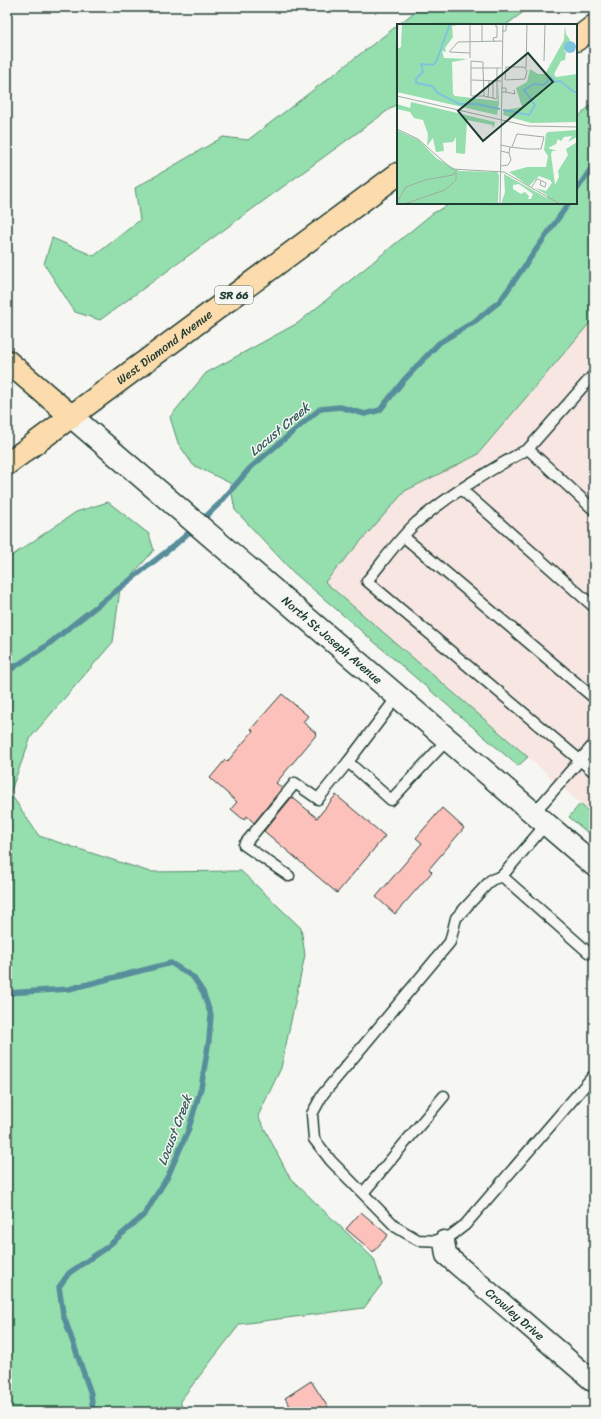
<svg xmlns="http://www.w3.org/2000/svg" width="601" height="1419" font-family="Sriracha,sans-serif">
  <rect width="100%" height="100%" fill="#f6f6f2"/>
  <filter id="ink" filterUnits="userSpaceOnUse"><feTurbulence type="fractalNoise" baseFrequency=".025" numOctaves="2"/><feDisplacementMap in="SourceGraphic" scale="8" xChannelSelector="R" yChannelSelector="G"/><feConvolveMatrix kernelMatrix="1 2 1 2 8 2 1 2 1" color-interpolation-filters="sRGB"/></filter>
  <g filter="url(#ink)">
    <polygon fill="#f8e6e2" points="594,318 594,816 528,757 325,582 405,491 477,455"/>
    <g fill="#95dead" stroke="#5a8e70">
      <polygon points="414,7 530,7 506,25 398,25 417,10"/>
      <polygon points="398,25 398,103 100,320 75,312 44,264 52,238 94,256 140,220 135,188 223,137 248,140"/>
      <polygon points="594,102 594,318 477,455 405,491 325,582 528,757 518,766 293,572 235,510 230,483 193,465 178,443 170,417 206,373 298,323 433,213 452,203 576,203 576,119"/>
      <polygon points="108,502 149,534 154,550 120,589 113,642 31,737 10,793 39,836 150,872 241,871 301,928 305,955 281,1068 258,1116 290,1178 374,1259 382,1284 364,1308 240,1324 180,1401 184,1412 7,1412 7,559 76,512"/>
      <polygon points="580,804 594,816 594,838 569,817"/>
    </g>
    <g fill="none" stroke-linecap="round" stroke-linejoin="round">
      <g stroke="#588e9b" stroke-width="5.5">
        <polyline points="576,191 594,164"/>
        <polyline points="200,522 220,503 250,468 320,409 340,407 365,414 380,410 404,380 439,343 475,321 500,301 569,203"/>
        <polyline points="7,672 46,646 176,544 194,528"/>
        <polyline points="7,993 69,989 171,963 193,977 203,992 211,1015 209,1040 201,1088 188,1131 168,1176 145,1214 107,1247 69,1273 59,1287 63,1314 91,1394 93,1412"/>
      </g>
    </g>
    <g fill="#fdc1bc" stroke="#1f3d34">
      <polygon points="282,694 308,716 303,722 317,734 276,783 282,788 254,823 247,816 244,820 231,809 237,802 210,778 225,760 227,762 253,731 251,729"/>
      <polygon points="336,795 385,836 337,893 264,831 292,797 317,818"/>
      <polygon points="442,808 464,828 429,869 432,872 395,914 376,897 422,843 416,838"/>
      <polygon points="361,1212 388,1235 373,1252 346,1229"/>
      <polygon points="311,1381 331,1412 294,1412 285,1398"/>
    </g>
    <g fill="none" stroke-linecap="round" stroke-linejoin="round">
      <defs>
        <g id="lane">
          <polyline points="594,374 528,449 594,510"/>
          <path d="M528,449c-37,20 -79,46 -111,73 -19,17 -34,40 -50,59l227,191"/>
          <polyline points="462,490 594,607"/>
          <polyline points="404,537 594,698"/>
          <polyline points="398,696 348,762 391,800 448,739"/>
          <polyline points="534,813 594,744"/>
          <polyline points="547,823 502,876 588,952 594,955"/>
          <polyline points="289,876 244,845 295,783 318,799 348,762"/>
          <polyline points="502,876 491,880 456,918 450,942 323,1094 312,1114 314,1139 331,1161 396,1227 418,1240 444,1241 465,1225 594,1075"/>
          <polyline points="363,1193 444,1096"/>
        </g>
        <g id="street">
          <path id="s1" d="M444,1241l2,14 148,127"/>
        </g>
        <g id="secondary">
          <path id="s2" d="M71,416l523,449"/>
        </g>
        <g id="primary">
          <polyline points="576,40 594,26"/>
          <polyline points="7,361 71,416"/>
          <path id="s3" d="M7,464l391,-290"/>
        </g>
      </defs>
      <use href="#lane" stroke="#1f3d34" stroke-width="13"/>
      <use href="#street" stroke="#1f3d34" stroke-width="23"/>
      <use href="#secondary" stroke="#1f3d34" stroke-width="25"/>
      <use href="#primary" stroke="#1f3d34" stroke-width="25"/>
      <use href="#lane" stroke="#f6f6f2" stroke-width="10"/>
      <use href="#street" stroke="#f6f6f2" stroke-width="20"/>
      <use href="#secondary" stroke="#f6f6f2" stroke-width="22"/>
      <use href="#primary" stroke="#fcdcac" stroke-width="22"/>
    </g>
  </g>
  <g text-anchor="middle" stroke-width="3" stroke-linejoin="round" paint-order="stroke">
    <rect fill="#f6f6f2" stroke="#60746d" stroke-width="1" x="215" y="286" width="38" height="18" rx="3"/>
    <g font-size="11" font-weight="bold" fill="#1f3d34">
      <text x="234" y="299">SR 66</text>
    </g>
    <g font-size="12" fill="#1f3d34" stroke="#f6f6f2">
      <text dy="4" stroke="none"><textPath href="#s3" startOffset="196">West Diamond Avenue</textPath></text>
      <text dy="4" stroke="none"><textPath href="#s2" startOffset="344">North St Joseph Avenue</textPath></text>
      <text dy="4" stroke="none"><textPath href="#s1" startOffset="105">Crowley Drive</textPath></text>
    </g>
    <g font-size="13" font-style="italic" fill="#375f5f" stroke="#f6f6f2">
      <text transform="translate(279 429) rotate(-40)" y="5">Locust Creek</text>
      <text transform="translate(174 1130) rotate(-69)" y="5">Locust Creek</text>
    </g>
  </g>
  <g transform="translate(397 24)">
    <rect width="180" height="180" fill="#f6f6f2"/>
    <path d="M5,0h62l-12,2 1,11 -8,11 1,4 -4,-1 2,7 24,1 -16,3 1,32 2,2 43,5 1,-17v19l-2,12 -100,-23v-43l4,-2zM168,2l1,8 4,6 -6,11 2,1 -1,8 -4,1 -7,13 2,3 21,-3v48l-46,1 -28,-8 1,-5 18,-3 -6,-19 11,-6 3,-13 8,5h7l19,-34zM14,78l84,20v2l-2,4 -1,-3 -25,-5 -2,34 -9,-1v-16l-3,5 -10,1 1,8 -8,1 -3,-14 -6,8 1,-12 -5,-14 -9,-2 -4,-6 -13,-3v-5l13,4zM0,106l22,10 17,18 23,13 38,1 2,3 -1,29h-101zM180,106v7l-9,5 4,-6 -8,1 -3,4 -3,-2 -2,5 -8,4 9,3h-5l-1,3 4,31 4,-8 -1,-6 10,-16 -2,-6 11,-7v62h-76l4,-12 -1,-18 43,24v-3l-12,-7 11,3 6,-8 -2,-3 -11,-4 -10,10 -20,-14 18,-5h19l2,-11 -4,-6 2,-16 2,-2zM122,160l14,10 -2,5h-3l1,-3 -4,-4 -4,2 -8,-5v-4z" fill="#95dead" fill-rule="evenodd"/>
    <path d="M167 23a6 6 0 1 1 12 0a6 6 0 1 1-12 0Z" fill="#7ec4df"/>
    <path fill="none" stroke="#7ec4df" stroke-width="2" d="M53,0l-14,38 -3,3 -12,-1 2,8 -7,7v4l16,3 6,7 21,11h18l23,5M106,86l26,5 6,-10 -11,-15 10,-6 10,1 7,-8 4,5 5,-1 14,11h3"/>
    <path fill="none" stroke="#a0aca6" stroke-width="1" d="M73,0v34M105,7h4v-5l3,-2M0,15l1,-15M85,18v-18M97,18l-1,-4 4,-1v-11h-2M52,28l9,-10 44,-1M53,28l20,1M147,37l1,-37M74,44h12v-6l-12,-1v35h13l-1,-28h18M129,44l1,-44M74,56l30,1M108,56l1,-13M109,56l19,-1 2,-8 -3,-4h-18M104,64h5v4h-4M109,68l9,2 -1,-4M0,72l131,30 49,1M87,72l13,3v-31M91,74l1,-17M96,75v-18M0,105l21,10 34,30 52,3 56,32M104,121l9,2 -1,6M113,123l17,2h14l3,-12 -27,-3 -5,13M104,142l7,-1 3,-5 -2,-7 -8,-2M134,164l6,-9h1l8,4 -1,4 -5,-2 1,-4M0,178l9,-15 19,-7 28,-5 4,-5M7,180l41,-14 11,-10v-7M103,180l3,-180"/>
    <path fill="#1f3d34" fill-opacity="0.15" stroke="#1f3d34" stroke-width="2" d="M131,29l25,29 -70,59 -25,-30z"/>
    <rect width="180" height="180" fill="none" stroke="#1f3d34" stroke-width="2"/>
  </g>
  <rect width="601" height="1419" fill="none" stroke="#f6f6f2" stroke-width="24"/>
  <rect x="12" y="12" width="577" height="1395" fill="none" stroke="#1f3d34" stroke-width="1.5" filter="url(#ink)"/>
</svg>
